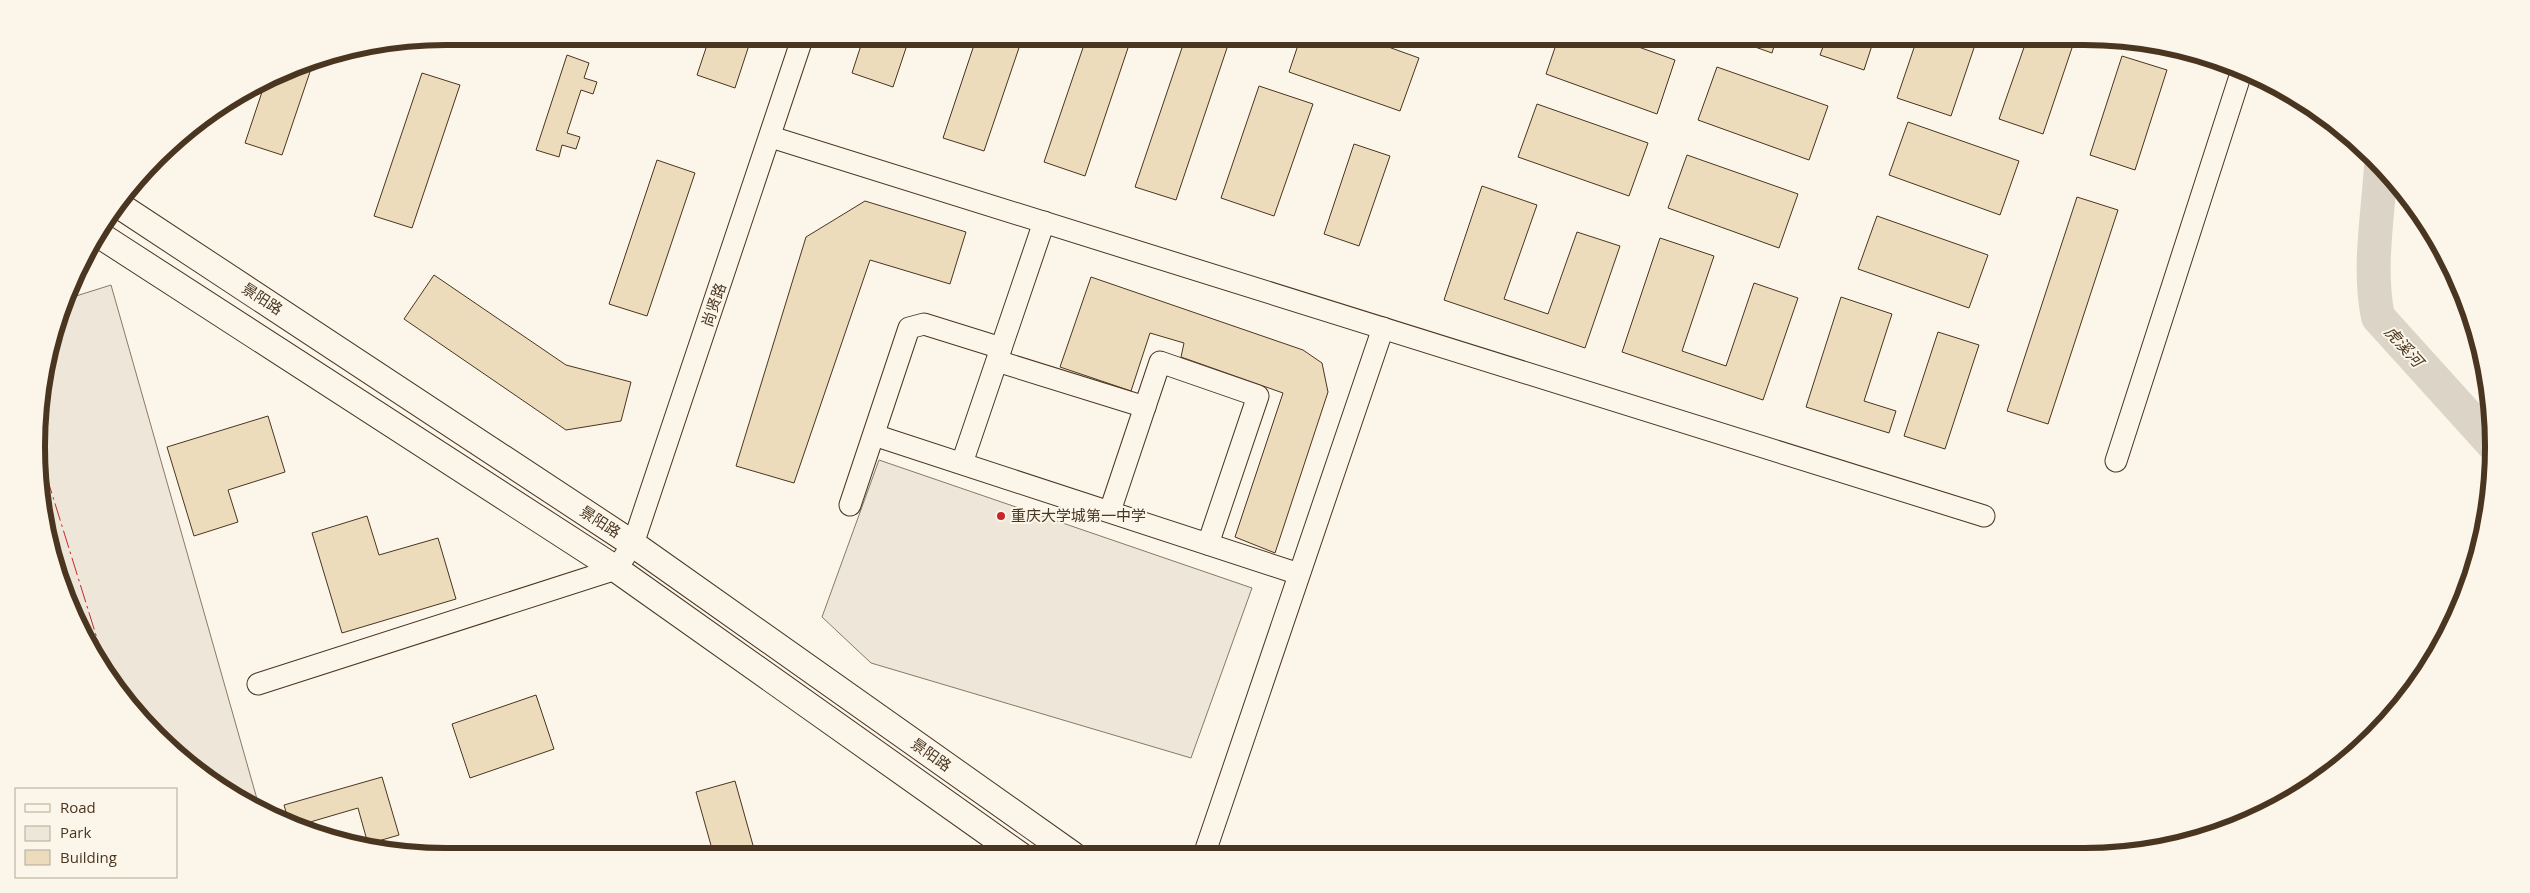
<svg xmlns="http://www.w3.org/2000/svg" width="2530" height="893" font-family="'Open Sans','Noto Sans SC',sans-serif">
  <rect width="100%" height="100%" fill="#fbf6e9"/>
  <g fill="#ede6d9" stroke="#887966">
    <polygon points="111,285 259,806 218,787 157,737 106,675 50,552 37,474 40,393 59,330 76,296"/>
    <polygon points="879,460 1252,588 1191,758 871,663 822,617"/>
  </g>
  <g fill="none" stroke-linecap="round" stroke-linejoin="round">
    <path stroke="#dcd4c6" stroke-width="34" d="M2381,166c-3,49 -13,103 -3,151l114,126"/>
  </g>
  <g fill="#ecdcbc" stroke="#4a3520">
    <polygon points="710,36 752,36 735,88 697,75"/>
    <polygon points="864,36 910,36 893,87 852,73"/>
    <polygon points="977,36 1023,36 984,151 943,138"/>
    <polygon points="1087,36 1132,36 1085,176 1044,162"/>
    <polygon points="1186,36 1231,36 1176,200 1135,187"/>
    <polygon points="1301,36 1358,36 1419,58 1400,111 1289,72"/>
    <polygon points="1559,36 1608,36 1675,60 1657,114 1546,74"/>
    <polygon points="1724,36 1777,36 1772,53"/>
    <polygon points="1827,36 1875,36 1864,70 1820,55"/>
    <polygon points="1918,36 1978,36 1951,116 1897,98"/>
    <polygon points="2028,36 2076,36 2043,134 1999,119"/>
    <polygon points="567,55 589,63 584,78 597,82 593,94 581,90 567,133 580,137 576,149 562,145 559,157 536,150"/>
    <polygon points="2122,56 2167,70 2135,170 2090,155"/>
    <polygon points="314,60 282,155 245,143 265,83 290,67"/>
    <polygon points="1717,67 1828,106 1809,160 1698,120"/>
    <polygon points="422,73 460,85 412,228 374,216"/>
    <polygon points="1259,86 1313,104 1274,216 1221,198"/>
    <polygon points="1537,104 1648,143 1629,196 1518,157"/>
    <polygon points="1908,122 2019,161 2000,215 1889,175"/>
    <polygon points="1354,144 1390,156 1359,246 1324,234"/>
    <polygon points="1687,155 1798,194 1779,248 1668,208"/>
    <polygon points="657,160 695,173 647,316 609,304"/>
    <polygon points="1482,186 1537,205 1504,299 1548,314 1577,232 1620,246 1585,348 1444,300"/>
    <polygon points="2077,197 2118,210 2048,424 2007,411"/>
    <polygon points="865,201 966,232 950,284 870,260 794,483 736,466 806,237"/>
    <polygon points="1877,216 1988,255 1969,308 1858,269"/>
    <polygon points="1660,238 1714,256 1682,351 1726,366 1754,283 1798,298 1763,400 1622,352"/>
    <polygon points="434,275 566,365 631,382 621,421 566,430 404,319"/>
    <polygon points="1091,277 1303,350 1322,363 1328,392 1275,553 1235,537 1283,393 1181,357 1184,343 1150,333 1131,391 1060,367"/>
    <polygon points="1841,297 1892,314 1864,401 1896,411 1889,433 1806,407"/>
    <polygon points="1938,332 1979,345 1945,449 1904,436"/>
    <polygon points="268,416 285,472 228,490 238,522 194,536 167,447"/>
    <polygon points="367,516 379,555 438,538 456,599 342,633 312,533"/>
    <polygon points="536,695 554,749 470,778 452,724"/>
    <polygon points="382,777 399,835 368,844 358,808 300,825 288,819 284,805"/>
    <polygon points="735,781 756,856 714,856 696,792"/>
  </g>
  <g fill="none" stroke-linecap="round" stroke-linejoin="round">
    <defs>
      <g id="minor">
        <polyline points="771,137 1984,516"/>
        <polyline points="997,361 1145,407"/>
        <polyline points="874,435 1299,574"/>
        <polyline points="2116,461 2242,70"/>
        <polyline points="962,463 1044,222"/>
        <polyline points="850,505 909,328 924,324 1001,348"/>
        <polyline points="1110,511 1160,362 1258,396 1208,544"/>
        <polyline points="258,684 616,569 633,544 803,36"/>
        <polyline points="1204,855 1383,328"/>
      </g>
      <g id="major">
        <polyline points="117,204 633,544 1073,855"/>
        <polyline points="98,234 616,569 1021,856"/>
      </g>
    </defs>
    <use href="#minor" stroke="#4a3520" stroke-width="23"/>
    <use href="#major" stroke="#4a3520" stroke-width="28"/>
    <use href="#minor" stroke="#fbf6e9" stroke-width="21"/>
    <use href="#major" stroke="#fbf6e9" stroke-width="26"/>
    <polyline stroke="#c62828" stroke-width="1" stroke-dasharray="18 4 2.5 4" stroke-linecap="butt" points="38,449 110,680"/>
  </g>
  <circle fill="#c62828" stroke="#fbf6e9" stroke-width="2" cx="1001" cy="516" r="5"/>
  <g text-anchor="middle" stroke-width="4" stroke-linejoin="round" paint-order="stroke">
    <g font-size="15" fill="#4a3520" stroke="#fbf6e9">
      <text transform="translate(262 299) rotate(33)" y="5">景阳路</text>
      <text transform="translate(714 305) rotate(-71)" y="5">尚贤路</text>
      <text transform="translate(600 522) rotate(33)" y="5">景阳路</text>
      <text transform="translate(931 755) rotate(35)" y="5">景阳路</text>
    </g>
    <g font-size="15" fill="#4a3520" stroke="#fbf6e9" text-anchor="start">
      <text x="1011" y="521">重庆大学城第一中学</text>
    </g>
    <g font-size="16" font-style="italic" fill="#4a3520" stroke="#fbf6e9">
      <text transform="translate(2404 346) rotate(48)" y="6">虎溪河</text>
    </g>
  </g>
  <path d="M0 0H2530V893H0ZM446 45H2084A401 401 0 0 1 2485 446V447A401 401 0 0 1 2084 848H446A401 401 0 0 1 45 447V446A401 401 0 0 1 446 45Z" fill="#fbf6e9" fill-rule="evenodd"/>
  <path fill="none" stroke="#4a3520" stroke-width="6" d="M446 45H2084A401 401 0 0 1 2485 446V447A401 401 0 0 1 2084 848H446A401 401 0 0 1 45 447V446A401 401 0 0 1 446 45Z"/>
  <rect x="15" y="788" width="162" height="90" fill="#fbf6e9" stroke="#b4a999"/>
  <rect x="25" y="804" width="25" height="8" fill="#fbf6e9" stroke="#b4a999"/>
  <text x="60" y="813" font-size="15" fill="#4a3520">Road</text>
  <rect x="25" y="826" width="25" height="15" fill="#ede6d9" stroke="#b4a999"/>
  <text x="60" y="838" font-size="15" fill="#4a3520">Park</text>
  <rect x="25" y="850" width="25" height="15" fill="#ecdcbc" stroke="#b4a999"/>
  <text x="60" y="863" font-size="15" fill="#4a3520">Building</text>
</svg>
